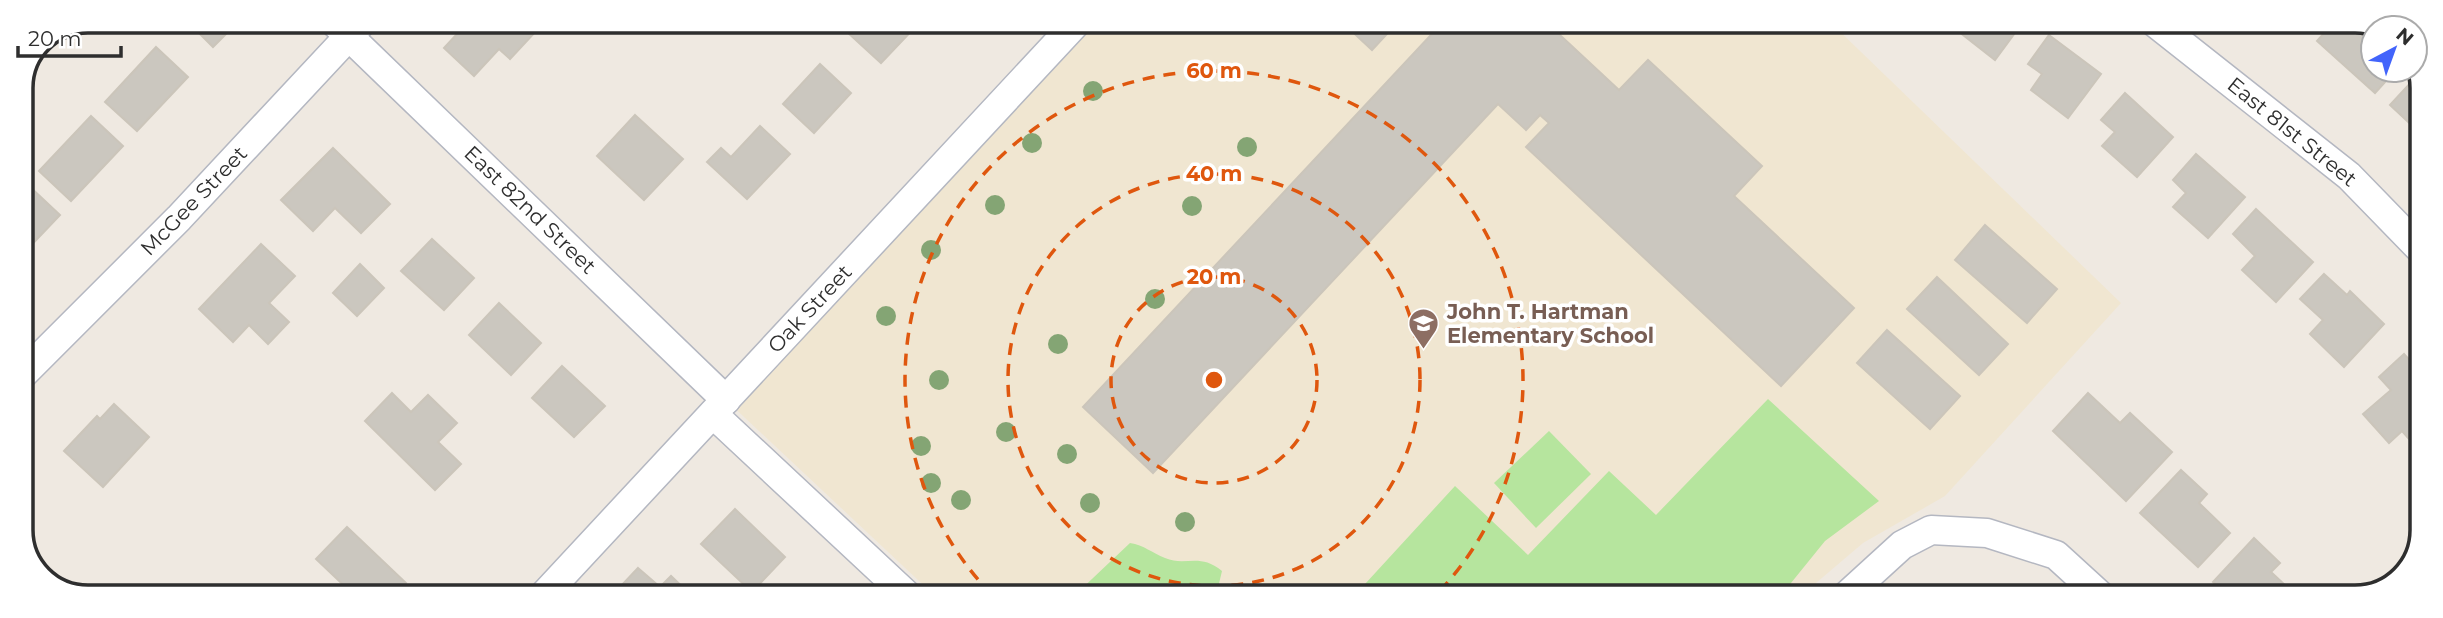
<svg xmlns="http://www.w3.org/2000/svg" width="2443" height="618" font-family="Montserrat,sans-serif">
  <rect width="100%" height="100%" fill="#efe9e1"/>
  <polygon fill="#f0e6d1" points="1077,22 1830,22 2121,303 1945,496 1863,543 1816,583 1806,597 935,596 726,400"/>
  <g fill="#b6e59e">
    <polygon points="1768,399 1879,501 1825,541 1791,583 1782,597 1354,596 1455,486 1528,555 1609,471 1656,515"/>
    <polygon points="1549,431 1591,474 1536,528 1494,483"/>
    <path d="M1130,543c14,2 22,10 35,15 21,9 34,-6 57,13l-6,25h-142z"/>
  </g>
  <g fill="#cbc7bf" stroke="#cbc5ba" stroke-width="2">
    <polygon points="187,21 239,21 213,47"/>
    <polygon points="469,21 528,21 537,30 510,59 499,49 474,76 444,48"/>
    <polygon points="857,21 920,22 881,63 847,32"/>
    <polygon points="1342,22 1398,22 1372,50"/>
    <polygon points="1443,22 1546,22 1619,90 1648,60 1762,166 1734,196 1854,308 1781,386 1526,147 1549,123 1540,115 1526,130 1498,104 1153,473 1083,407"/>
    <polygon points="1965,22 2023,22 1995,60 1958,31"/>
    <polygon points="2334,22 2352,22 2373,41 2373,70 2396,70 2375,93 2317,41"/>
    <polygon points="2049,35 2101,74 2068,118 2031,90 2042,74 2028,64"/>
    <polygon points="156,47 188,77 137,131 105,102"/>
    <polygon points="820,64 851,93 814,133 783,104"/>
    <polygon points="2416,77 2421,82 2421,134 2390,105"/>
    <polygon points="2125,93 2173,137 2137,177 2102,146 2115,132 2101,120"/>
    <polygon points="635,115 683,159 644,200 597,156"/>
    <polygon points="91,116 123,146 71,201 39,171"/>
    <polygon points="760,126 790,154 747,199 707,162 721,148 731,157"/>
    <polygon points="333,148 390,204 361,233 335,208 313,231 281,200"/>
    <polygon points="2196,154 2245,197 2208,238 2173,207 2186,193 2173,180"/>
    <polygon points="28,185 60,215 21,256 21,193"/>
    <polygon points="2256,209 2313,262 2276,302 2242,270 2255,256 2233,234"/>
    <polygon points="1985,225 2057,289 2027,323 1955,260"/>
    <polygon points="432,239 474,278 444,310 401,271"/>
    <polygon points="261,244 295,276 269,303 289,322 268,344 249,325 233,342 199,309"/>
    <polygon points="360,264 384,288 357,316 333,293"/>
    <polygon points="2324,274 2347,295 2350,291 2384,324 2344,367 2310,334 2323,320 2300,299"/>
    <polygon points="1937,277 2008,344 1979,375 1907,309"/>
    <polygon points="499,303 541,343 511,375 469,335"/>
    <polygon points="1887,330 1960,396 1930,429 1857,363"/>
    <polygon points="2404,354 2421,373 2421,430 2410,440 2402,431 2389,443 2363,414 2391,390 2379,377"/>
    <polygon points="562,366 605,406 574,437 532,398"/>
    <polygon points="392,393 411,412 428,395 457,423 438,442 461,464 435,490 365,421"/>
    <polygon points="2088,393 2120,423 2130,413 2172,452 2126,501 2053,431"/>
    <polygon points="114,404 149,437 103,487 64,451 97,416 100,419"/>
    <polygon points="2181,470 2207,494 2199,503 2230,533 2198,567 2140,513"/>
    <polygon points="735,509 785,557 752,592 701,544"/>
    <polygon points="347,527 406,583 394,596 355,596 316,559"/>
    <polygon points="2254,538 2280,563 2271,572 2298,597 2229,597 2213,582"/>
    <polygon points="638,568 660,587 671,576 692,596 629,596 620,587"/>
  </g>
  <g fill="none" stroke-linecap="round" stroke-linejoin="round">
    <defs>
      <g id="street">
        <polyline points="333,21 726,400"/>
        <polyline points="2154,22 2349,176 2421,250"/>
        <polyline points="21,376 179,218 363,21"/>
        <polyline points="713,414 908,596"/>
        <polyline points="543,596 1077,22"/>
        <polyline points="1845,597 1902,545 1931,530 1987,533 2056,555 2102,597"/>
      </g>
    </defs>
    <use href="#street" stroke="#b4b7c1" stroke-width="31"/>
    <use href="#street" stroke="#fff" stroke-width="28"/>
  </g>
  <g fill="#84a574">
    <circle cx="1093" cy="91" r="10"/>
    <circle cx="1032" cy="143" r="10"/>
    <circle cx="1247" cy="147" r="10"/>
    <circle cx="995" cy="205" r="10"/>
    <circle cx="1192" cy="206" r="10"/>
    <circle cx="931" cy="250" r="10"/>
    <circle cx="1155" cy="299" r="10"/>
    <circle cx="886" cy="316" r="10"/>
    <circle cx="1058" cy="344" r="10"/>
    <circle cx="939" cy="380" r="10"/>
    <circle cx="1006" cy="432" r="10"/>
    <circle cx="921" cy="446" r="10"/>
    <circle cx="1067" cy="454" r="10"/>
    <circle cx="931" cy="483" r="10"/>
    <circle cx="961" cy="500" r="10"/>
    <circle cx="1090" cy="503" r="10"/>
    <circle cx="1185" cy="522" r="10"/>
  </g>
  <g fill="none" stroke="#df570e" stroke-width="3.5" stroke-dasharray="12 9">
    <circle cx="1214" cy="380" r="103"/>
    <circle cx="1214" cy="380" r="206"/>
    <path d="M992 595A309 309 0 1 1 1436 595"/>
  </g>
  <defs>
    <symbol id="school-pin" viewBox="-11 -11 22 30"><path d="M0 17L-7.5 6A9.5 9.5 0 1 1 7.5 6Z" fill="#8d6e63" stroke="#fff"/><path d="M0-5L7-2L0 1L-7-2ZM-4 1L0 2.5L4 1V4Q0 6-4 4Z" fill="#fff"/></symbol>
  </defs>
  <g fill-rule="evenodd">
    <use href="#school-pin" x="1406" y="306" width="35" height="47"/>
  </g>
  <g text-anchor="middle" stroke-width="7" stroke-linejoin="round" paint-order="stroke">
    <g font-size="21" fill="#2e2e2e" stroke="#fff">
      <text transform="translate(2292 132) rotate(39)" y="7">East 81st Street</text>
      <text transform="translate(194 201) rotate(-46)" y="7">McGee Street</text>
      <text transform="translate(530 210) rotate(44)" y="7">East 82nd Street</text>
      <text transform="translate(810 309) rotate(-47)" y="7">Oak Street</text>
    </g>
    <g font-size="21" font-weight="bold" fill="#785e54" stroke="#fff" text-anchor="start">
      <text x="1447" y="319">John T. Hartman<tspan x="1447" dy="24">Elementary School</tspan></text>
    </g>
  </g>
  <path d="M0 0H2443V618H0ZM88 33H2355A55 55 0 0 1 2410 88V530A55 55 0 0 1 2355 585H88A55 55 0 0 1 33 530V88A55 55 0 0 1 88 33Z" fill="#fff" fill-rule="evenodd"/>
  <path fill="none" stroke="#2e2e2e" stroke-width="3.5" d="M88 33H2355A55 55 0 0 1 2410 88V530A55 55 0 0 1 2355 585H88A55 55 0 0 1 33 530V88A55 55 0 0 1 88 33Z"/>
  <circle cx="1214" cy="380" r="10" fill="#df570e" stroke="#fff" stroke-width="3.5"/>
  <g font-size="21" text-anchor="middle" font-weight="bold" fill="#df570e" stroke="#fff" stroke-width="7" stroke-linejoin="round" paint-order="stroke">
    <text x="1214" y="78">60 m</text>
    <text x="1214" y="181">40 m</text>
    <text x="1214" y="284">20 m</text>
  </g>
  <g transform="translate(2394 49) rotate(41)"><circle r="33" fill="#ffffff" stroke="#ababab" stroke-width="2"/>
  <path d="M0-5L12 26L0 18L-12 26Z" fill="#4264fb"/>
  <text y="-10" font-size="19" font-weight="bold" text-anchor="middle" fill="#2e2e2e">N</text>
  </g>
  <path d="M18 46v10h103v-10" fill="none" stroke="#2e2e2e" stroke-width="3.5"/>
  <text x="28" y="46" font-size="21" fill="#2e2e2e" stroke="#ffffff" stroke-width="5" paint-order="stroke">20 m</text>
</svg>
